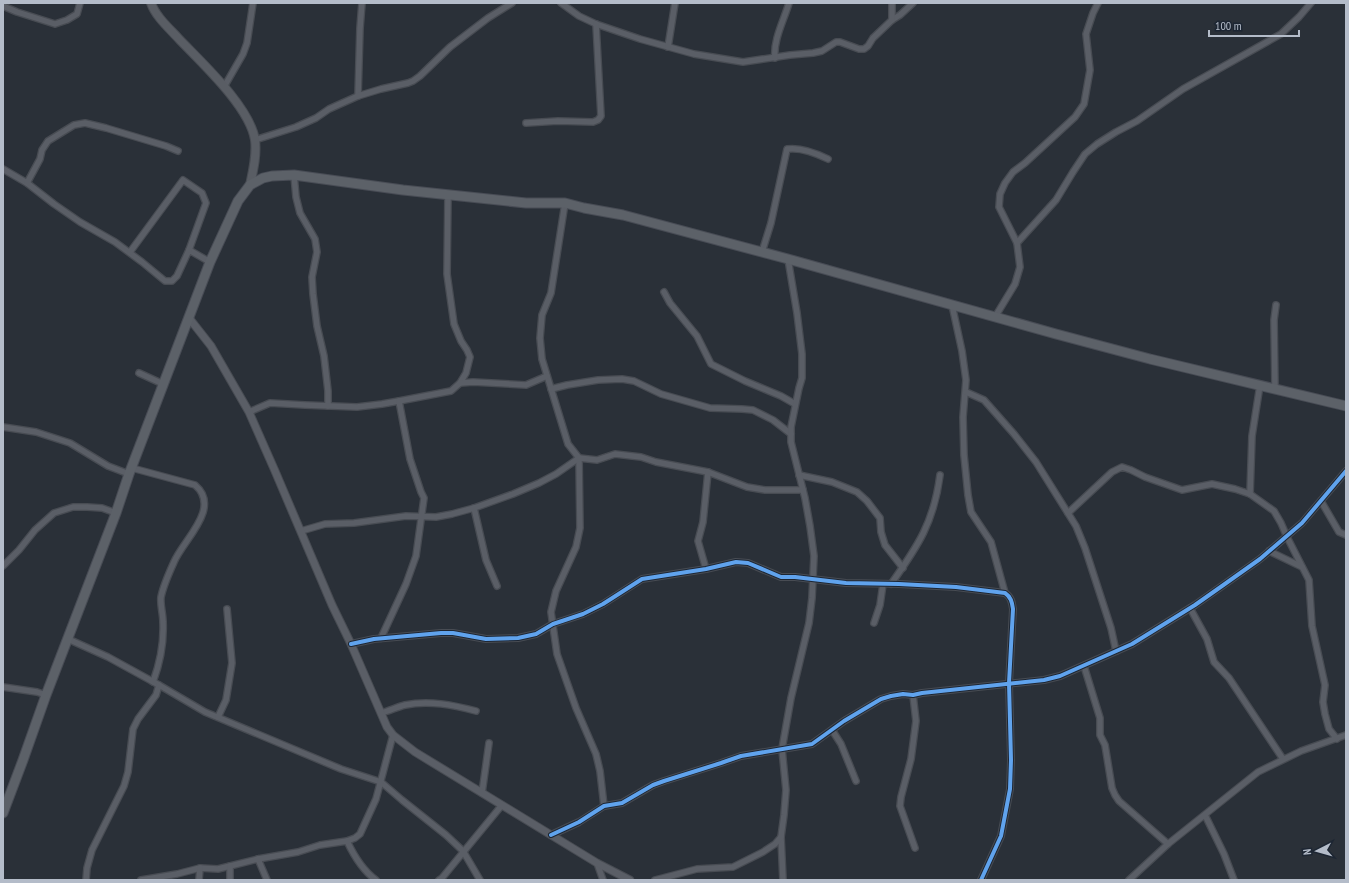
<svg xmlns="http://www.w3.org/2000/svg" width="1349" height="883" font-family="'PT Sans Narrow',sans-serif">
  <rect width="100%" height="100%" fill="#2a3038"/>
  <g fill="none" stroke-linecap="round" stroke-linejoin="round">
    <defs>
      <g id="minor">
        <polyline points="561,3 579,16 596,24 640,39 694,54 743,62 790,55 813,53 822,51 836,42 840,42 859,49 864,49 868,46 873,38 892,20 900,15 913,3"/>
        <polyline points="3,6 17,12 55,24 67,20 77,14 80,3"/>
        <polyline points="892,20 892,3"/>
        <polyline points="668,47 675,3"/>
        <path d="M775,58c-2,-18 9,-38 14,-55"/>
        <polyline points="224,87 243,54 247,43 253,3"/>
        <polyline points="358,96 360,28 362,3"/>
        <polyline points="526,123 558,121 593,122 598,120 601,116 596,24"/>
        <polyline points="255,140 296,127 316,118 329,109 358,96 381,89 408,83 413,81 420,76 450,47 488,18 512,3"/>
        <polyline points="3,169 27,183 54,204 80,222 115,242 142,262 165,281 172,281 177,276 189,250 210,262"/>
        <polyline points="294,175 296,197 300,213 315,239 317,252 312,277 313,294 317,326 324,356 328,391 328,406"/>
        <polyline points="27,183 40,159 42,150 48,141 74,125 85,123 106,128 166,146 178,151"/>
        <polyline points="448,194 447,274 454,324 461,341 467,350 470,357 466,373 460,383"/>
        <polyline points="565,203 551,293 542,315 540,338 542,359 568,444 579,458 580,528 576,547 556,591 551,612 557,654 576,708 596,754 600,771 604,806"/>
        <polyline points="1017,243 1056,200 1073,172 1085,154 1097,144 1116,132 1137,121 1183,89 1281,34 1299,17 1311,3"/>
        <polyline points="130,252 183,180 202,193 206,203 189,250"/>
        <path d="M762,252l9,-29 16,-74c14,-2 29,4 41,10"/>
        <polyline points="664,292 670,303 697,336 711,364 745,381 781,396 795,404"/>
        <polyline points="952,305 962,351 966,380 963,417 964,455 968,495 971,512 991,542 1005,593"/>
        <polyline points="995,317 1015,284 1020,267 1017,243 999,207 1000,194 1005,183 1013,172 1025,163 1075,117 1084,104 1090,70 1086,34 1093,13 1098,3"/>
        <polyline points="139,373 163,384"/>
        <polyline points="551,389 567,385 598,380 622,379 634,381 661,394 710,408 742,409 753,410 773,420 791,434"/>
        <polyline points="1275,389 1274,320 1276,305"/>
        <polyline points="966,392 984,400 1014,434 1036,462 1076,526 1085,548 1111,628 1116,651"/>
        <polyline points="249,412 270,403 305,405 357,407 382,404 399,401"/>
        <polyline points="3,427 36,432 70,443 108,466 129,474"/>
        <path d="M132,468l63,17c27,23 -12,55 -21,77 -5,11 -11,25 -13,35 -1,7 2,17 2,25 1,20 -3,41 -10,60"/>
        <polyline points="799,475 832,482 857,492 867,501 880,518 881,532 885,545 903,568"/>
        <polyline points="1250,494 1252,436 1260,385"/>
        <polyline points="1321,501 1339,532 1346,535"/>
        <polyline points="474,508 486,560 497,586"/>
        <polyline points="1068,513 1112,472 1122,467 1131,470 1145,477 1182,490 1212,484 1235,489 1250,494 1274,511 1281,523 1287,537 1309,580 1312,626 1325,685 1323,702 1325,714 1329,729 1337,739"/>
        <polyline points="301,531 325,524 354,523 406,516 436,517 452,514 474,508 513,494 539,483 556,474 579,458 597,460 615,454 641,457 656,462 708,472 747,487 765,490 803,490"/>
        <polyline points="1269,551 1302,567"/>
        <polyline points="3,566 19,550 35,530 54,513 73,507 87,507 102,508 116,513"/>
        <polyline points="706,569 698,541 703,522 708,472"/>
        <path d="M891,584c27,-38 43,-62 49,-109"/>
        <polyline points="1190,608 1207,639 1214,662 1229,678 1283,759"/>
        <polyline points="874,623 880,605 883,584"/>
        <polyline points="381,638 406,584 416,556 424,498 421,492 410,459 399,401 451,391 460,383 473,382 526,385 547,376"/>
        <polyline points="68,639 108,657 159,685 156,695 138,719 133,729 128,772 124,786 92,850 87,868 86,880"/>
        <path d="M351,644l23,-5 67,-6h12l33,6 32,-1 18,-4 17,-10 30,-10 20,-10 39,-25 64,-10 30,-7 12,1 33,14h14l51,6 53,1 57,3 49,6c6,4 7,9 8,16l-4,74 2,77 -1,29 -9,47 -20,44"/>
        <polyline points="1084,666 1100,718 1100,735 1105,745 1112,788 1115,795 1119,801 1168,844"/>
        <polyline points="159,685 205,712 341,769 381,782 402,800 446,835 463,851 480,880"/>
        <polyline points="3,687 37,692 46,695"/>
        <polyline points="913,695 916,721 911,759 901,797 900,806 915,848"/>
        <path d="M381,713c8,-2 16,-6 24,-8 24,-5 48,0 71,6"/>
        <polyline points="218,717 226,700 232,663 227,609"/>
        <polyline points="832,730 841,744 856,781"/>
        <polyline points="482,793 489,743"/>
        <polyline points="1205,815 1224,854 1234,880"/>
        <polyline points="551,835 579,822 604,806 622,803 653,785 664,781 721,763 741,756 812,744 844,721 881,699 891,696 903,694 913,695 922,693 1044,680 1060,676 1132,644 1195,605 1222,586 1260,559 1302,523 1346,471"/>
        <polyline points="781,837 783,880"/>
        <path d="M347,841c7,15 15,29 29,39"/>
        <polyline points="258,859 267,880"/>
        <polyline points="597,863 603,880"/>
        <polyline points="141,880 177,874 200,868 218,869 258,859 298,852 320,845 347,841 355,838 360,834 376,799 393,735"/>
        <polyline points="199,880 200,868"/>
        <polyline points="230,880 230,866"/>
        <polyline points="439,880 442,878 502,805"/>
        <polyline points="655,880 697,869 733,867 763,852 775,844 781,837 784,815 786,790 782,749 791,698 809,623 812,598 814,556 810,526 805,498 791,442 791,427 799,388 802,378 802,354 797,313 788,259"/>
        <polyline points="1129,880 1168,844 1258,772 1301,751 1346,735"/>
      </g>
      <polyline id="tertiary" points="189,318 211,346 249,412 275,471 332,605 351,644 387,727 393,735 415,752 597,863 630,880"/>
      <path id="secondary" d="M151,3c5,14 18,25 28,36 23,24 71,68 76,101 2,15 -2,31 -5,45"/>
      <polyline id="primary" points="3,813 23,760 46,695 116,513 129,474 210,262 238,201 250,185 263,178 272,176 294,175 403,190 526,203 565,203 584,208 623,215 788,259 1056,334 1150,359 1346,406"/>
    </defs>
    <use href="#minor" stroke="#484c53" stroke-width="8"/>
    <use href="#tertiary" stroke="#484c53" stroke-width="9"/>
    <use href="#secondary" stroke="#484c53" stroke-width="10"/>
    <use href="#primary" stroke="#484c55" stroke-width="11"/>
    <use href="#minor" stroke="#5a5e66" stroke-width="5.5"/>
    <use href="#tertiary" stroke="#5a5e66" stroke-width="7"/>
    <use href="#secondary" stroke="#595d64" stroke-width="8"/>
    <use href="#primary" stroke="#5c6168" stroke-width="9"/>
    <defs>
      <g id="cycleway">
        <path d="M351,644l23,-5 67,-6h12l33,6 32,-1 18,-4 17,-10 30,-10 20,-10 39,-25 64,-10 30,-7 12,1 33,14h14l51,6 53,1 57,3 49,6c6,4 7,9 8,16l-4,74 2,77 -1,29 -9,47 -20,44"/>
        <polyline points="551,835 579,822 604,806 622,803 653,785 664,781 721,763 741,756 812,744 844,721 881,699 891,696 903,694 913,695 922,693 1044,680 1060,676 1132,644 1195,605 1222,586 1260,559 1302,523 1346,471"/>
      </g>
    </defs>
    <use href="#cycleway" stroke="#1d2633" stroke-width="6"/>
    <use href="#cycleway" stroke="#60a3ed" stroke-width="4"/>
  </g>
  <rect width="1349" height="883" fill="none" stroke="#b4bcc9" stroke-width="8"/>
  <g transform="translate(1317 851) rotate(264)" stroke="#1d2633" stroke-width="3" paint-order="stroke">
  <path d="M0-3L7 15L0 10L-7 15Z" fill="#b4bcc9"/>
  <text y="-6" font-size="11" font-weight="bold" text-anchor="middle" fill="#b4bcc9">N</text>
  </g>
  <path d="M1209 30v6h90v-6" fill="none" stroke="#b4bcc9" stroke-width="2"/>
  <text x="1215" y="30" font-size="12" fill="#b4bcc9" stroke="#1d2633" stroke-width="3" paint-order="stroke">100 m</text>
</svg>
